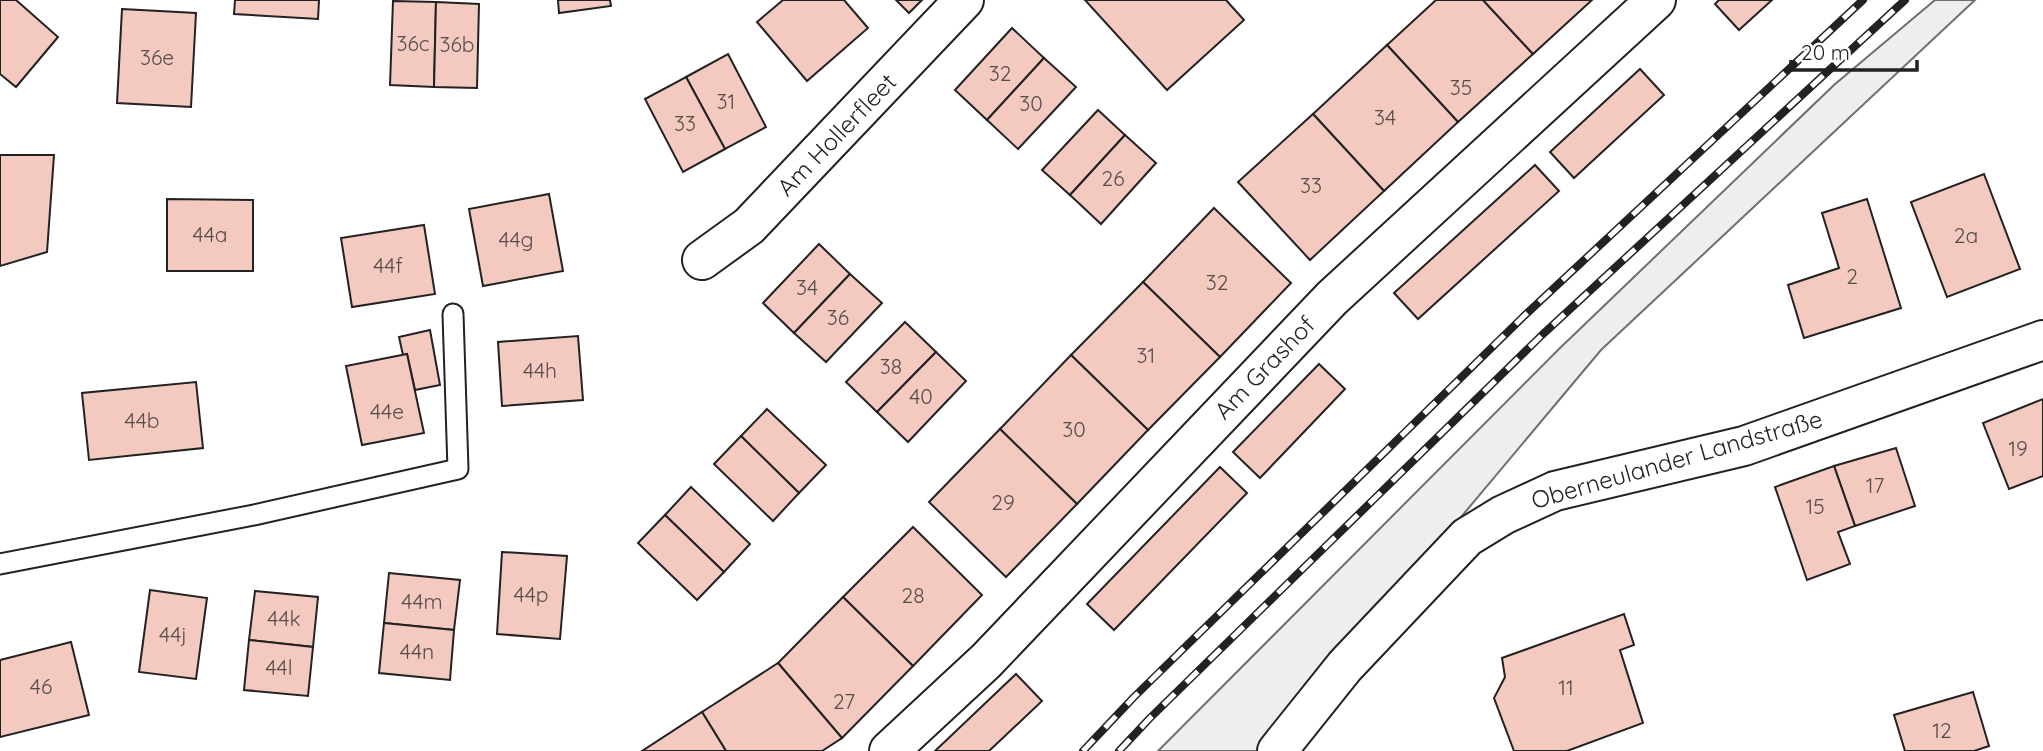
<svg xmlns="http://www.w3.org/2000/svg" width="2043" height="751" font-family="Quicksand,sans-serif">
  <rect width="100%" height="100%" fill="#fff"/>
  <polygon fill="#eee" stroke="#6f6f6f" stroke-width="2" points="1935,0 1975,0 1601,350 1265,751 1158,751 1559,349 1834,85"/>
  <g fill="#f3c9c0" stroke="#222" stroke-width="2">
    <polygon points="0,0 16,0 58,37 16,87 0,74"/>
    <polygon points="235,0 319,0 318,19 234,14"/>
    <polygon points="558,0 610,0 611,6 559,13"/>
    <polygon points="783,0 844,0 868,28 807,81 757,22"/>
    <polygon points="896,0 922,0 909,13"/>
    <polygon points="1085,0 1226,0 1244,20 1167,90"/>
    <polygon points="1436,0 1483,0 1533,54 1458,122 1387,45"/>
    <polygon points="1483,0 1592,0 1533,54"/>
    <polygon points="1719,0 1772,0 1739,30 1715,4"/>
    <polygon points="393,1 436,2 434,87 390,85"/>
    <polygon points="436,2 479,4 477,88 434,87"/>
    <polygon points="122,9 196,13 191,107 117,103"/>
    <polygon points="1012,28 1044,58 987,120 955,90"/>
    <polygon points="1387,45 1458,122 1384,191 1313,114"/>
    <polygon points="728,54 766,127 725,149 686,77"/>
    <polygon points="1044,58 1076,87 1018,149 987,120"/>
    <polygon points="1640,69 1664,95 1574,178 1550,152"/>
    <polygon points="686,77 725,149 683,172 645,99"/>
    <polygon points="1098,110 1125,135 1070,195 1042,170"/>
    <polygon points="1313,114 1384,191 1310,260 1238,182"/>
    <polygon points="1125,135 1156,163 1101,224 1070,195"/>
    <polygon points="0,155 54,155 47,252 0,266"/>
    <polygon points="1535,165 1559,191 1418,319 1394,293"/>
    <polygon points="1984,174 2020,269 1947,297 1911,202"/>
    <polygon points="549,194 563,271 483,286 469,209"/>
    <polygon points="167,199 253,200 253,271 167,271"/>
    <polygon points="1867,199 1901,308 1804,338 1788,285 1839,268 1822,213"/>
    <polygon points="1214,208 1291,283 1220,357 1143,282"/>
    <polygon points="424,225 435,294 352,307 341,238"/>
    <polygon points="819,244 850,274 794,333 763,303"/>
    <polygon points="850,274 882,303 826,362 794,333"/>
    <polygon points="1143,282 1220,357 1148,430 1071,355"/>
    <polygon points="905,322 936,352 877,412 846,382"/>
    <polygon points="430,330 440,385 415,390 407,354 403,355 399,337"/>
    <polygon points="578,336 583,400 502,406 498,342"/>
    <polygon points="936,352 966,381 908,442 877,412"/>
    <polygon points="407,354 424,433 362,445 346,366"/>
    <polygon points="1071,355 1148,430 1077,504 1000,429"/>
    <polygon points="1319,364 1345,389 1260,478 1233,452"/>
    <polygon points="196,382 203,448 89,460 82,393"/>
    <polygon points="2043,399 2043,476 2009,489 1983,423"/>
    <polygon points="767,409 826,465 799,493 741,436"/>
    <polygon points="1000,429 1077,504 1006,577 929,502"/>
    <polygon points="741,436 799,493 773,521 714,464"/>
    <polygon points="1896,448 1915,506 1855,526 1834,466"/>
    <polygon points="1834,466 1855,526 1838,532 1850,564 1807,580 1775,487"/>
    <polygon points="1220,467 1247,493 1114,630 1087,604"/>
    <polygon points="691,487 750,544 724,572 665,515"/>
    <polygon points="665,515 724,572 697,600 638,543"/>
    <polygon points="913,527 982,595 913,666 843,597"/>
    <polygon points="502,552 567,556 560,639 497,634"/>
    <polygon points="389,573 460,580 454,630 384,623"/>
    <polygon points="150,590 207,598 196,679 139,672"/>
    <polygon points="255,591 318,597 313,647 249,640"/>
    <polygon points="843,597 913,666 842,738 778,663"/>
    <polygon points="1624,614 1634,645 1620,650 1643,723 1567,751 1514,751 1494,698 1505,677 1502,658"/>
    <polygon points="384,623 454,630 450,680 379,673"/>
    <polygon points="249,640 313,647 308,696 244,690"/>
    <polygon points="71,642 89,715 0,737 0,660"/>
    <polygon points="778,663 842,738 822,751 726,751 702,712"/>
    <polygon points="1016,674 1042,701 989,751 935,751"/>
    <polygon points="1973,692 1989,746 1974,751 1905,751 1894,715"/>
    <polygon points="702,712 726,751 642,751"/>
  </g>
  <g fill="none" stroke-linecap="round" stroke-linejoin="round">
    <defs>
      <polyline id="lane" points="0,564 254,515 458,469 453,314"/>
      <g id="street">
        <polyline points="702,260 749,226 964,0"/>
        <polyline points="889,751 986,661 1332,298 1656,0"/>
        <polyline points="1277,751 1345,666 1467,537 1503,515 1555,491 1744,446 2043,340"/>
      </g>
    </defs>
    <use href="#lane" stroke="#222" stroke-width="23"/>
    <use href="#street" stroke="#222" stroke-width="42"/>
    <use href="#lane" stroke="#fff" stroke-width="19"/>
    <use href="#street" stroke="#fff" stroke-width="38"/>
    <defs>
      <g id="rail">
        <polyline points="1083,751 1134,697 1524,316 1863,0"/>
        <polyline points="1119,751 1150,718 1282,589 1542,335 1905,0"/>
      </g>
    </defs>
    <use href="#rail" stroke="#222" stroke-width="8"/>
    <use href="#rail" stroke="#fff" stroke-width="5" stroke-dasharray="16" stroke-linecap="butt"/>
  </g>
  <g text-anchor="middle" stroke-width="5" stroke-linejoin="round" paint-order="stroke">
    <g font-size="21" fill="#564c4a">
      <text x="413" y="51">36c</text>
      <text x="457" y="52">36b</text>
      <text x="157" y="65">36e</text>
      <text x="1000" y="81">32</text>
      <text x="1461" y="95">35</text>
      <text x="726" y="109">31</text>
      <text x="1031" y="111">30</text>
      <text x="1385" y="125">34</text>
      <text x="685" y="131">33</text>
      <text x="1113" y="186">26</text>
      <text x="1311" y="193">33</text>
      <text x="210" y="242">44a</text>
      <text x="1966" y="243">2a</text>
      <text x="516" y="247">44g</text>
      <text x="388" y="273">44f</text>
      <text x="1852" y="284">2</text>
      <text x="1217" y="290">32</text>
      <text x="807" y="295">34</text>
      <text x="838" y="325">36</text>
      <text x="1146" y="363">31</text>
      <text x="891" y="374">38</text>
      <text x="540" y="378">44h</text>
      <text x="921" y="404">40</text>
      <text x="387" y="419">44e</text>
      <text x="142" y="428">44b</text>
      <text x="1074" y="437">30</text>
      <text x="2018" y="456">19</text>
      <text x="1875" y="493">17</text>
      <text x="1003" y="510">29</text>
      <text x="1815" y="514">15</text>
      <text x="531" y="602">44p</text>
      <text x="913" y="603">28</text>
      <text x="422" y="609">44m</text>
      <text x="284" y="626">44k</text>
      <text x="173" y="642">44j</text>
      <text x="417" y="659">44n</text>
      <text x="279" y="675">44l</text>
      <text x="41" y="694">46</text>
      <text x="1566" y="695">11</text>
      <text x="844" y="709">27</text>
      <text x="1942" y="738">12</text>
    </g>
    <g font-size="24" fill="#222" stroke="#fff">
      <text transform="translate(837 135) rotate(-46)" y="8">Am Hollerfleet</text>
      <text transform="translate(1265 368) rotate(-46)" y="8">Am Grashof</text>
      <text transform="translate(1677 460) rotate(-16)" y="8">Oberneulander Landstraße</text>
    </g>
  </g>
  <path d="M1791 60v10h126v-10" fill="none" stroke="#222222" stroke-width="3.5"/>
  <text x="1801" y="60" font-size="21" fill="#222222" stroke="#ffffff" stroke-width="5" paint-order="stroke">20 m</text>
</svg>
